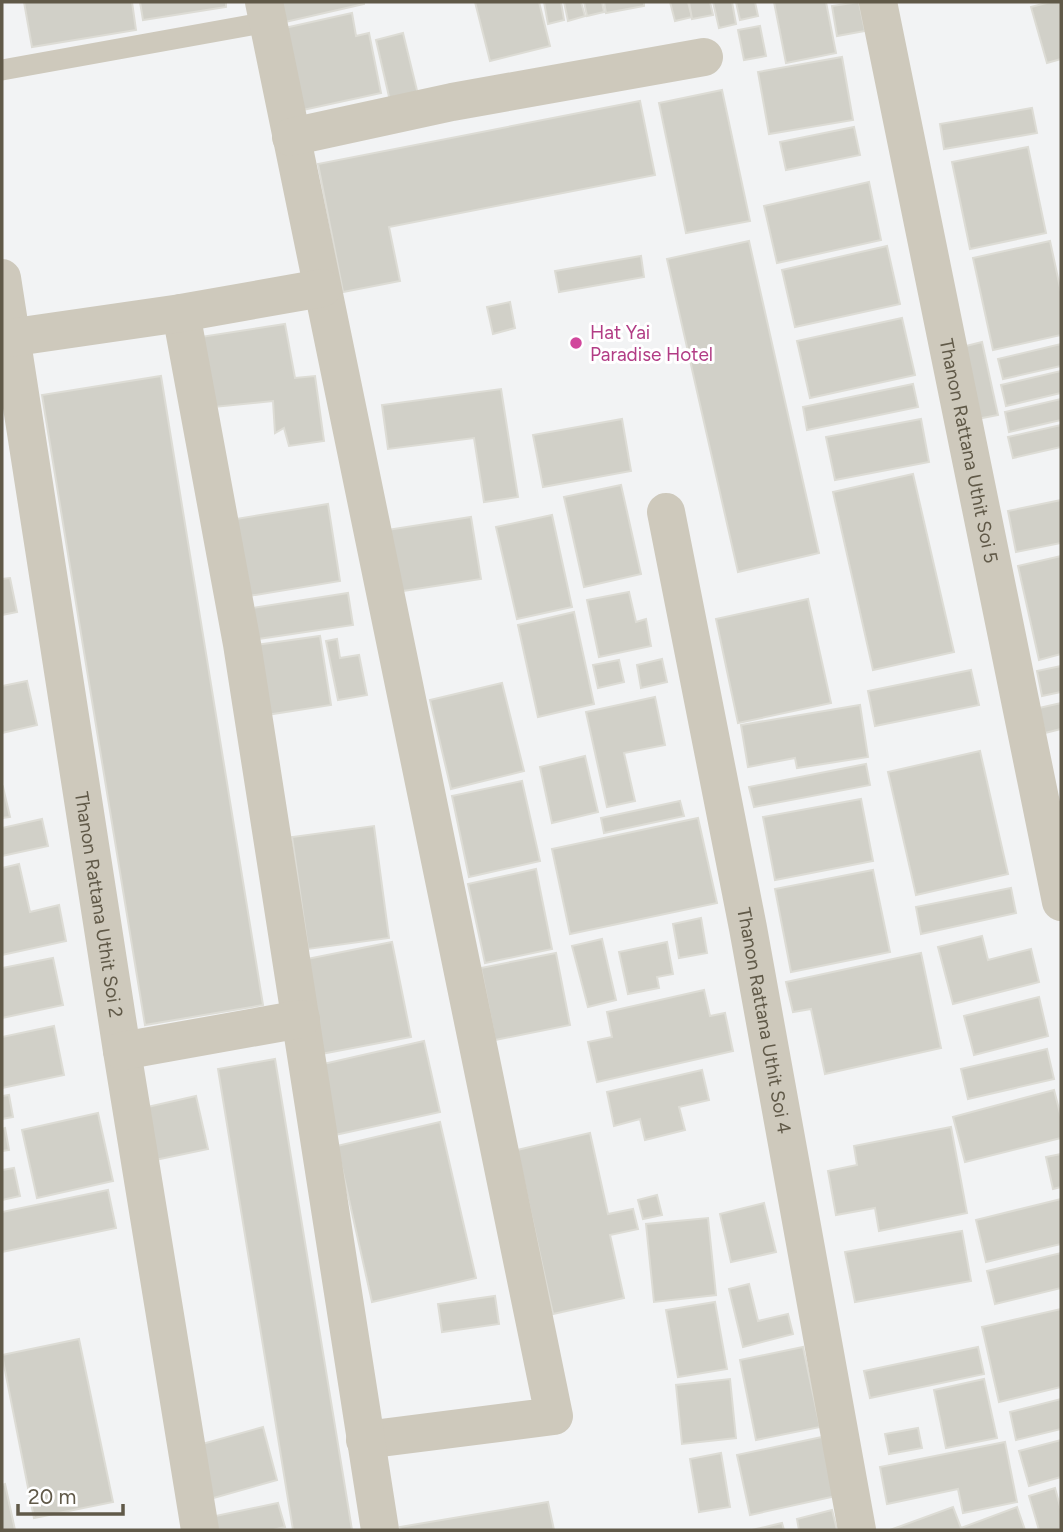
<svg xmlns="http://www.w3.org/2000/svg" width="1063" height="1532" font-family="Figtree,sans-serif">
  <rect width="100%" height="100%" fill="#f2f3f4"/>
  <g fill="#d1d0c8" stroke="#dddcd5" stroke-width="2">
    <polygon points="24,2 132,2 136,30 32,47"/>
    <polygon points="140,2 226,2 226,7 143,20"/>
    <polygon points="280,2 364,2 364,4 285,22"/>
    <polygon points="475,2 539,2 550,46 490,61"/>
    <polygon points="544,2 561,2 564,20 548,24"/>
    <polygon points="564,2 581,2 585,16 568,21"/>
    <polygon points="584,2 602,2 604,12 587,16"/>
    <polygon points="604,2 644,2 644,6 606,13"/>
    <polygon points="670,2 688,2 692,17 675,21"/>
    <polygon points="689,2 710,2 713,15 692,19"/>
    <polygon points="713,2 732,2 736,24 719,28"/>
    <polygon points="736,2 755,2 758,16 740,20"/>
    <polygon points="774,2 826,2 836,53 786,63"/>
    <polygon points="859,2 865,31 837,36 832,6"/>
    <polygon points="1050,2 1061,2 1061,59 1047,63 1031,7"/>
    <polygon points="352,13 356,36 369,33 381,93 289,113 271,31"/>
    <polygon points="760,26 766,56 744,60 738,30"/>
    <polygon points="403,33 421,107 393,114 376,40"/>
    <polygon points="842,57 853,120 769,134 758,72"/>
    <polygon points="722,90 750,221 686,233 659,103"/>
    <polygon points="640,101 655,175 389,227 400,281 343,292 318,164"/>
    <polygon points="1032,108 1037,133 944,149 940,124"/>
    <polygon points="854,127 860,155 786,170 780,142"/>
    <polygon points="1028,147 1046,233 970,249 952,162"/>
    <polygon points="869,182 881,240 777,263 764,206"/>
    <polygon points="749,241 819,553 738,572 667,259"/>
    <polygon points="1050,241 1061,292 1061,335 993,350 973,258"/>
    <polygon points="887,246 900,304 795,327 782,270"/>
    <polygon points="641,256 644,277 559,292 555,271"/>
    <polygon points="510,302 515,328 493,334 487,307"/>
    <polygon points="902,318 915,375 810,398 797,341"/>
    <polygon points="285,324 295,378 315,376 324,441 289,446 284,428 275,433 273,401 204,408 194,338"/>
    <polygon points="982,342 998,415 977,419 962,347"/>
    <polygon points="1061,344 1061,366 1003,379 998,359"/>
    <polygon points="1061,371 1061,393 1006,406 1001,385"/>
    <polygon points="161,376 263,1005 145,1025 42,395"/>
    <polygon points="913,384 918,407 807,430 803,407"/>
    <polygon points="501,389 518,497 484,502 474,438 388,449 382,405"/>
    <polygon points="1061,399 1061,420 1009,432 1005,412"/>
    <polygon points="622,419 631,471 543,487 533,435"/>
    <polygon points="921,419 929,462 835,480 826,437"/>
    <polygon points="1061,425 1061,447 1013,458 1008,437"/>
    <polygon points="913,474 954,652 873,670 833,492"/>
    <polygon points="621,485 641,574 584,587 564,497"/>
    <polygon points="1061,500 1061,543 1016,552 1008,511"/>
    <polygon points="328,504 340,581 243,597 230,520"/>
    <polygon points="552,515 572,607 517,619 496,527"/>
    <polygon points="471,517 481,579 396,592 387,530"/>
    <polygon points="1061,556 1061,654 1039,660 1018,566"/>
    <polygon points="10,578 17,612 2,615 2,579"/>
    <polygon points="629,592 636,622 646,619 651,646 599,657 587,600"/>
    <polygon points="348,593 353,625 258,639 253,608"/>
    <polygon points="808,599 831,703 738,723 716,619"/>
    <polygon points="574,612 594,704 538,717 518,625"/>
    <polygon points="320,636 331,705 260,716 249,646"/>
    <polygon points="337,639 340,658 359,655 367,695 338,700 326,641"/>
    <polygon points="662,659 667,682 641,688 637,665"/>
    <polygon points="619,660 624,682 598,688 593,665"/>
    <polygon points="1061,666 1061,692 1042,696 1037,671"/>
    <polygon points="971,670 979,705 875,726 868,691"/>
    <polygon points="27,681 37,725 2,733 2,686"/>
    <polygon points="502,683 524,771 451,789 430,700"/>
    <polygon points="655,697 665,745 624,753 635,801 607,807 586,712"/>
    <polygon points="1061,703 1061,729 1045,733 1039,708"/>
    <polygon points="860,705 868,757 797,768 795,758 748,767 741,725"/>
    <polygon points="980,751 1008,874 916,895 888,772"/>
    <polygon points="585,756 598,812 552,823 540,767"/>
    <polygon points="866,764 870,785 754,807 749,787"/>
    <polygon points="522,781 540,861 469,877 452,796"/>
    <polygon points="3,787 10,817 2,818 2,788"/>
    <polygon points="861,799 873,861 775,880 763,817"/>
    <polygon points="680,801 684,816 604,833 601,818"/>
    <polygon points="698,818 717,903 570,934 552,849"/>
    <polygon points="42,819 48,846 2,856 2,828"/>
    <polygon points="374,826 389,938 308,949 292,837"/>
    <polygon points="19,864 30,912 59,905 66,941 2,955 2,868"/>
    <polygon points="536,869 552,949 485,963 468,884"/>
    <polygon points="873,870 890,952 791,972 775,889"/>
    <polygon points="1011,888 1016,913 921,934 916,907"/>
    <polygon points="701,918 707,953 679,958 673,924"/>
    <polygon points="982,936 988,960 1031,949 1039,982 953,1004 938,947"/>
    <polygon points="602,939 616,1000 588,1007 572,946"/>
    <polygon points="392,942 411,1037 321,1054 302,960"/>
    <polygon points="667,942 673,974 657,977 659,988 628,994 619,952"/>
    <polygon points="556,953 570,1025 495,1040 481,968"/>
    <polygon points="921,953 941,1048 825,1074 811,1009 793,1012 786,982"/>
    <polygon points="53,958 63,1005 2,1018 2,968"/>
    <polygon points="704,990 710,1016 725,1013 733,1051 597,1082 588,1042 612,1037 607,1012"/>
    <polygon points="1039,997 1048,1036 974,1055 964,1016"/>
    <polygon points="54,1026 64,1075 2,1088 2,1037"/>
    <polygon points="424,1041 440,1112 335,1135 319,1065"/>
    <polygon points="1047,1049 1054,1079 968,1099 961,1069"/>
    <polygon points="275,1059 352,1530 293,1530 218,1069"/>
    <polygon points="702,1070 709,1100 679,1107 685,1130 645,1140 640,1119 614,1126 607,1092"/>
    <polygon points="1054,1090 1061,1117 1061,1138 965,1162 953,1117"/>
    <polygon points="9,1095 13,1117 2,1119 2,1096"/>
    <polygon points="196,1096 208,1149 155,1160 143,1108"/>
    <polygon points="98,1113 113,1181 37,1198 22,1130"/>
    <polygon points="440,1122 476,1278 372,1302 337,1146"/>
    <polygon points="951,1127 967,1213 879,1231 875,1208 836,1215 828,1171 857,1165 854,1146"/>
    <polygon points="5,1128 9,1150 2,1151 2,1129"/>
    <polygon points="590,1133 608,1214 633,1209 638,1229 610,1235 624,1298 553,1314 517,1150"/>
    <polygon points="1061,1154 1061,1187 1053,1189 1046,1157"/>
    <polygon points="14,1168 20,1196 2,1200 2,1170"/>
    <polygon points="108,1190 116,1228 2,1252 2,1212"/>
    <polygon points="657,1195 662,1215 643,1219 638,1200"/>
    <polygon points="1061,1199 1061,1244 986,1262 976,1220"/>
    <polygon points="764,1203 776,1252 731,1262 720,1214"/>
    <polygon points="708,1218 716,1295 654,1302 646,1224"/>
    <polygon points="962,1231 971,1281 855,1302 845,1252"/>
    <polygon points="1061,1253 1061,1288 995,1304 987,1271"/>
    <polygon points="749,1284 758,1321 788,1314 793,1334 743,1347 729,1289"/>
    <polygon points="495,1296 499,1324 442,1332 438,1304"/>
    <polygon points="715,1302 727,1369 678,1377 666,1310"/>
    <polygon points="1061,1309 1061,1387 999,1402 982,1327"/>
    <polygon points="79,1339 113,1502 34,1518 2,1355"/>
    <polygon points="803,1347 820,1427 756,1440 740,1360"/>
    <polygon points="978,1347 984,1374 870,1398 864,1371"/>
    <polygon points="730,1379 736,1438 682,1444 676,1385"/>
    <polygon points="984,1379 997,1438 946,1448 934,1390"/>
    <polygon points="1061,1399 1061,1429 1016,1440 1010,1412"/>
    <polygon points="263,1427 277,1480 203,1501 195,1446"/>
    <polygon points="918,1428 922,1448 889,1454 885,1434"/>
    <polygon points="822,1437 836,1496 750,1515 737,1455"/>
    <polygon points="1061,1440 1061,1477 1029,1486 1019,1451"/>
    <polygon points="1005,1442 1017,1502 963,1513 958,1489 887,1504 880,1467"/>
    <polygon points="721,1453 730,1507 699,1512 690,1459"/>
    <polygon points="5,1484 15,1530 2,1530 2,1485"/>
    <polygon points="1055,1488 1061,1510 1061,1530 1039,1530 1029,1496"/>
    <polygon points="548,1502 554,1530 401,1530 400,1527"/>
    <polygon points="278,1503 285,1527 273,1530 207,1530 206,1518"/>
    <polygon points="953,1507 961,1528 1017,1507 1025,1530 890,1530"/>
    <polygon points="832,1510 837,1530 799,1530 797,1519"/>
    <polygon points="782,1523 784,1530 752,1530"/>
  </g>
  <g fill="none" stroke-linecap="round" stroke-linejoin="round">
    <polyline stroke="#cec9bc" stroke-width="21" points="2,70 268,22"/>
    <g stroke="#cec9bc" stroke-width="38">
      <polyline points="264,2 554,1416 365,1440"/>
      <path id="s1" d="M878,2l183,900"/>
      <polyline points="291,137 452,102 704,57"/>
      <path id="s2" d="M2,278l120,773 78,479"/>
      <polyline points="181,313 242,644 380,1530"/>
      <polyline points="2,339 181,313 322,288"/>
      <path id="s3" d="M666,512l82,416 109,602"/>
      <polyline points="122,1051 301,1019"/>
    </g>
  </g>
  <circle fill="#d1479c" stroke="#fff" stroke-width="2.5" cx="576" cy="343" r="7"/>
  <g text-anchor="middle" stroke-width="6" stroke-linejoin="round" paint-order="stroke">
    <g font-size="19" fill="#b23c85" stroke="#fff" text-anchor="start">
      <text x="590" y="339">Hat Yai<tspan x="590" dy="22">Paradise Hotel</tspan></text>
    </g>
    <g font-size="19" fill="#605948" stroke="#fff">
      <text dy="7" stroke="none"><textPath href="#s1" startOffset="458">Thanon Rattana Uthit Soi 5</textPath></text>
      <text dy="7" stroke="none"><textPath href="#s2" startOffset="634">Thanon Rattana Uthit Soi 2</textPath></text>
      <text dy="7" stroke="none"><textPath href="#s3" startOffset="518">Thanon Rattana Uthit Soi 4</textPath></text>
    </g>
  </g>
  <rect width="1063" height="1532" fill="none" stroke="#605948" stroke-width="7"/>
  <path d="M18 1504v10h105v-10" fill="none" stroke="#605948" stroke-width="3.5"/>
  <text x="28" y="1504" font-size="21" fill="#605948" stroke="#ffffff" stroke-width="5" paint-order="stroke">20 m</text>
</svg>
